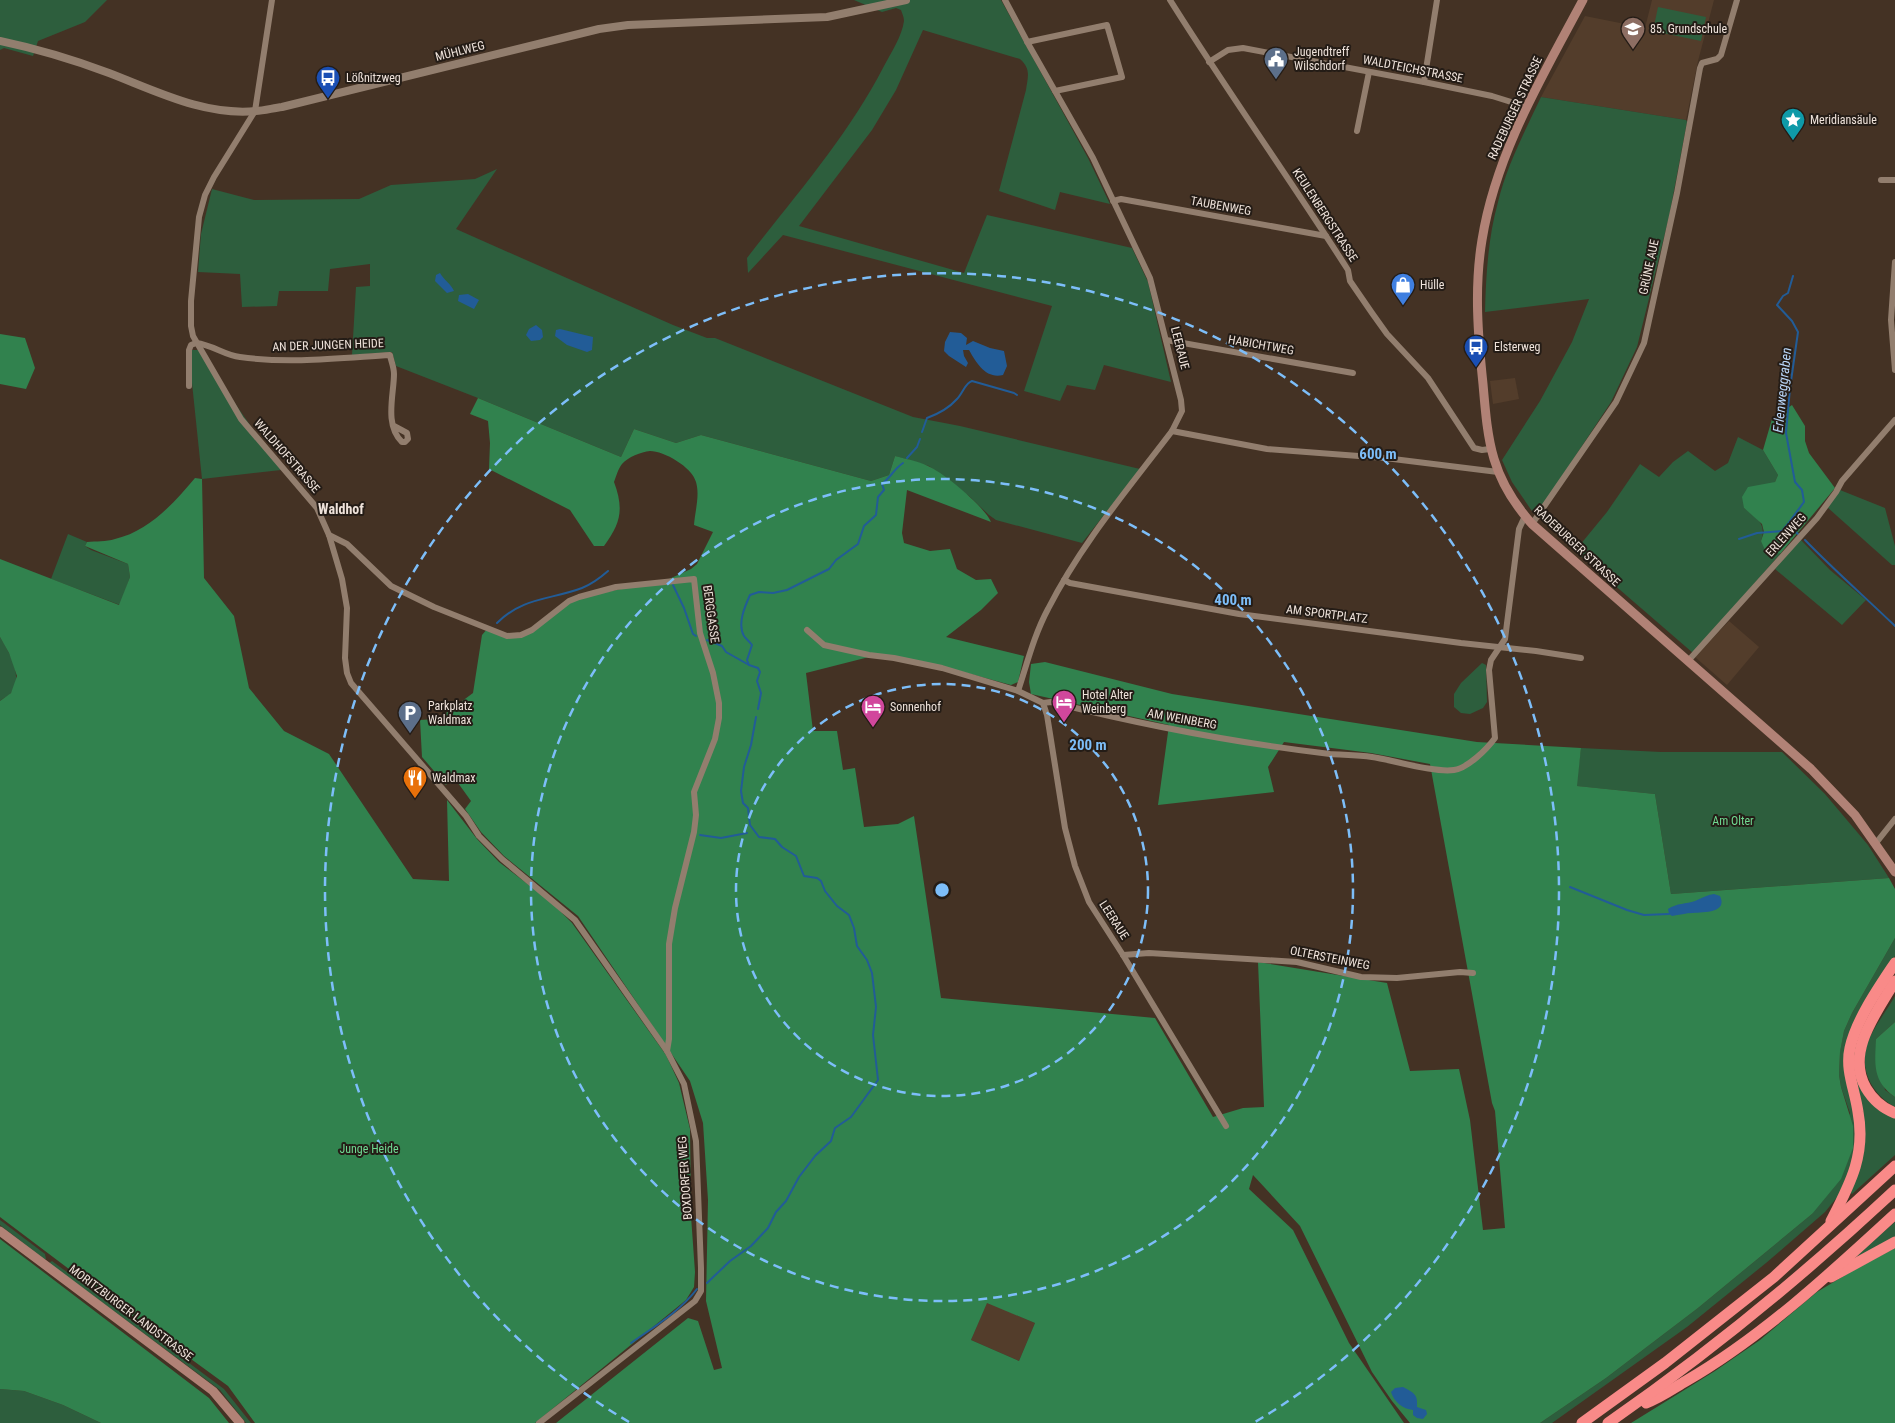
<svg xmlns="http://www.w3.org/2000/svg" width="1895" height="1423" font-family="'Roboto Condensed',sans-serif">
  <rect width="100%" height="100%" fill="#443224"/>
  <g fill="#533d2b">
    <polygon points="1652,0 1714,0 1698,61 1686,120 1541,97 1585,16 1645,28"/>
    <polygon points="1515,378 1519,399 1493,404 1490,381"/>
    <polygon points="1729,621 1759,647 1727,685 1695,657"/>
    <polygon points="987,1302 1035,1323 1019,1361 971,1340"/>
  </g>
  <g fill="#2d5e3d">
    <polygon points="0,0 107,0 85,22 38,41 33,56 4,48 0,50"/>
    <path d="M854,0h147l87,158 22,46 -50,-12 -5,18 -56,-19 27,-101c2,-14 5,-21 -6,-31l-97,-29 -27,60 -24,40 -73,96 165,47 23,-58 145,33 16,34 23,100 -67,-17 -9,25 -28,-5 -7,16 -36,-10 28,-85 -269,-71 -35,38 -1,-15c48,-62 101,-122 137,-192 7,-13 18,-30 20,-45 0,-4 -2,-8 -3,-11l-5,-2 -14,4z"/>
    <polygon points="1658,7 1706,17 1701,41 1653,31"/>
    <path d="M1541,97l145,23 1,2 -18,95 -32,130 -26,55 -68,103 -9,9 -22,-32 -10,-22 38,-59 32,-59 17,-43 -104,13c1,-37 3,-74 13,-110 9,-37 27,-71 43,-105z"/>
    <polygon points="497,169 456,229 673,325 707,338 715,338 913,417 960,426 1140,469 1082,543 996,520 989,515 969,496 929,466 895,456 889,475 871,481 701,435 676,443 634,429 621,457 478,398 396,366 392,352 352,355 356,287 370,286 370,264 330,269 328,291 279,291 277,306 242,307 240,274 198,272 201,234 212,189 254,200 359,199 391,185 475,179"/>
    <polygon points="192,350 198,350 281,470 202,479 192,383"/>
    <path d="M1738,437l25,13 15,25 -3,7 -31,26c13,11 23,15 17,33l20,12 -88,100 -118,-102 32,-39 33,-48 19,13 14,-15 15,-11 27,20 13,-8z"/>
    <polygon points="1840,490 1885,508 1895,546 1895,565 1892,565 1827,507"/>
    <polygon points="68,534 87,542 85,546 91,550 128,564 130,577 120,605 51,579"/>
    <polygon points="1800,539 1830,570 1866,600 1842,625 1775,569"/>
    <path d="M0,637c9,15 25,41 10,57 -2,2 -7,4 -10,7z"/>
    <polygon points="1482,663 1486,665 1487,702 1483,708 1470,714 1461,713 1454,707 1454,694 1461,683"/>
    <polygon points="1581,748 1661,752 1782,752 1825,794 1868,845 1889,878 1671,894 1655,794 1576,786"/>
    <polygon points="1895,938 1895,956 1856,1020 1855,1158 1838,1196 1825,1212 1766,1263 1687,1327 1552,1423 1540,1423 1606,1378 1698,1308 1812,1214 1850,1113 1841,1087 1839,1075 1840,1051 1844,1031 1852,1013"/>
    <path d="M1895,996v26l-19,17 9,51 10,7v10c-21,-11 -35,-35 -29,-59 5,-18 20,-36 29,-52z"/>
    <path d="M1853,1066l42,52v37l-43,39 -2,-2c24,-48 14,-76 3,-126z"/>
    <polygon points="0,1220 45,1254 46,1259 44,1259 0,1225"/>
    <polygon points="1895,1222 1895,1239 1854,1258"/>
    <polygon points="52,1261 224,1389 251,1423 246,1423 220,1390 208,1381 49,1263"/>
    <polygon points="0,1389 24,1391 63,1405 101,1423 0,1423"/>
  </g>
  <g fill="#31824e" fill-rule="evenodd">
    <polygon points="0,334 25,338 35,368 26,389 0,384"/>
    <path d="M478,398l143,59 13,-28 42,14 25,-8 170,46 18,-6 6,-19c11,3 23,5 33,10 16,7 57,41 63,56l-84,-32 -5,43 2,10 26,8 20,-2 7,20 19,11 15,-1 7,14 -17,17 -35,27 78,19 -6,26 -7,3 -66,-18 -76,-10 -63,16 7,58h24l6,39 12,-2 9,59 34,-3 16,-8 27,182 214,20 58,99 30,-9 21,-1 -6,-145 129,21 23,88 49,-2 11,51 13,110 22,-2 -10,-117 -3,-8 -62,-339 -59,-11 -87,-11 -16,25 6,25 -116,13 11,-80 -138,-31 -2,-12 2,-18 14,-2 127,32 305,48 104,6 -4,38 78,8 16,100 218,-16 6,11v49l-43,75 -8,18 -4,21 -1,23 2,12 12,39v22l-12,31 -29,35 -114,94 -92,70 -66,45h-130l-18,-22 -20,-29 -72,-146 -47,-51 -4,14 44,41 56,113 55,80h-848l132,-105 10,3 16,49 8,-2 -16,-67 2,-101 -5,-77 -13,-42 -112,-165 -74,-60 -23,-24 -16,-23 6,-8 -18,-25 -7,9 -24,-28 -2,-37 18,-1 35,-26 9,-58 6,-7 19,7 14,-1 10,-5 37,-29 101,-21 22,-10 6,-5 16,-32 -19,-7c1,-14 6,-29 2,-43 -4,-15 -32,-31 -46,-31 -9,1 -22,6 -28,13 -4,5 -6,13 -8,18 10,27 7,41 -10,64h-10l-24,-36 -81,-41 1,-26 -2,-22 -18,-7zM987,1303l48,20 -16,38 -48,-21z"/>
    <polygon points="1792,405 1805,426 1805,441 1809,453 1835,488 1781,553 1775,554 1765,550 1761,541 1764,532 1762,524 1744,508 1742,497 1748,487 1775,482 1778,475 1763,450 1772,419"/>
    <path d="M195,478l7,1 2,99 30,38 15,72 35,43 45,23 84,125 36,2 -2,-81 30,39 22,23 52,40 21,21 94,132 13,28 11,46 1,87 4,56 -1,15 -8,13 -151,123h-280l-27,-37 -118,-86 -110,-83v-516l11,-8 6,-17 -8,-23 -9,-16v-78l119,46 11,-28 -2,-13 -43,-18 2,-4c9,-1 19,0 28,-3 34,-8 58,-35 80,-61z"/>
    <path d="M1895,1022v75c-23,-16 -20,-33 -19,-58z"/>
    <polygon points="0,1239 209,1398 229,1423 101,1423 63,1405 24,1391 0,1389"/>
    <polygon points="1895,1248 1895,1423 1631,1423 1715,1371 1760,1340 1817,1292 1852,1271"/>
  </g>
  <g fill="#225c97">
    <path d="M440,273c4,7 11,11 14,18l-7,2 -12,-12 1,-6z"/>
    <polygon points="468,294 479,300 474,309 458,301 459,295"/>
    <polygon points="536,325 542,330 543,337 540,340 531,341 526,335 529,329"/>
    <polygon points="560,329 593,337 592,350 587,352 567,345 555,336 556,330"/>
    <path d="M950,332l11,1 6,5 -1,7 7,-4 17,7 14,3 3,15 -4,9c-17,4 -26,-11 -34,-25h-6l1,6 4,7 -2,4 -17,-11 -5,-5 1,-9z"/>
    <path d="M1714,894l6,2c8,17 -16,16 -27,17 -7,0 -14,2 -21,3l-3,-2 -1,-5c9,-6 18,-5 27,-8 7,-3 12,-6 19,-7z"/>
    <path d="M1403,1387c11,6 15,7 14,20l9,3 1,4 -4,5 -6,-1 -4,-3v-5c-10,-1 -19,-8 -22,-18l4,-4z"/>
  </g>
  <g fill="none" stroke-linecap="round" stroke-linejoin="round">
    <g stroke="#225c97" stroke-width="2">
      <polyline points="1793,276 1788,293 1783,296 1777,305 1792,321 1798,332 1790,388 1786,433 1795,482 1802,490 1804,502 1787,525 1798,534"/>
      <path d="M922,432l5,-14c11,-4 22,-10 30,-19 6,-6 8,-16 15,-18l42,12 3,2"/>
      <polyline points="907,458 917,447 920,439"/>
      <polyline points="1739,539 1757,533 1782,531 1787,525"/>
      <path d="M1805,540c29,30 60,57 90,86"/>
      <polyline points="673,585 684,608 693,634 696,636"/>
      <path d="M497,623c26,-26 53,-23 85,-35 10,-4 18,-10 26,-17"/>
      <polyline points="707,640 722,646 726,652 749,665"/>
      <path d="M758,709l3,-16 -4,-12 3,-9 -2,-4 -9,-3 -2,-5 5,-15c-2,-3 -6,-6 -8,-9 -7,-12 1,-30 6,-41l9,-3 14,1 14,-3 42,-21 7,-9 22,-16 6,-18 12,-11 2,-18 6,-7 -2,-6c9,-7 12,-15 21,-21"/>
      <polyline points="700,835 721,838 747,833"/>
      <polyline points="1570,887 1627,910 1644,915 1669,914"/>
      <polyline points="707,1283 730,1261 751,1246 768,1228 776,1212 786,1201 799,1177 815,1156 831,1141 835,1128 851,1117 878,1080 873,1035 876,1007 872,973 867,960 857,946 854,928 849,915 837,906 825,891 821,881 817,878 804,876 796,856 782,847 775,839 759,837 750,825 748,808 743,803 741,791 744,767 751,745 756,717"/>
      <path d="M631,1343c24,-17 48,-31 66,-54"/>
    </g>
    <g stroke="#927e6e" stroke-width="6">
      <polyline points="272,0 255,111 214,177 205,195 199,217 191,301 191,326 193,336 241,419 317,508 329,535 342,579 347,608 345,658 347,673 351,683 466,816 479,836 502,859 575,920 667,1051 684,1084 696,1141 701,1268 701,1291 695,1301 539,1423"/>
      <path d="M1005,0l25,47 63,111 57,120 31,122 1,11 -10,20c-44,58 -91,113 -124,178 -14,26 -21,55 -30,82"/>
      <path d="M1170,0c57,91 120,179 178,270l2,11 22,32 15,21 41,44 46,70 8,2 8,-1"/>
      <polyline points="1027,42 1107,25 1122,77 1055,91"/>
      <polyline points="1209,62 1228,50 1243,48 1424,82 1492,96 1527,107"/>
      <polyline points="1424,82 1437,0"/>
      <polyline points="1357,131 1369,72"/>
      <polyline points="1881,180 1895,180"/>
      <polyline points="1113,201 1121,199 1326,236"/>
      <polyline points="1895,262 1891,320 1895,370"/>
      <polyline points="1166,340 1353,373"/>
      <path d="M196,343c17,2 28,12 44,14 49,7 101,1 150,-2 1,6 4,12 4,19 0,20 -10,51 8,68h3l3,-3 -1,-6 -13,-7"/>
      <polyline points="189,386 189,350 191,345 196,343"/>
      <polyline points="1172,431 1267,449 1385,458 1498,472"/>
      <polyline points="1532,524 1616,402 1644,343 1677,193 1700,68 1702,63 1717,59 1721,55 1737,0"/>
      <polyline points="329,535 347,544 391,586 434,607 507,636 521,635 532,630 569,601 579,597 616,587 694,579 700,633 713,673 719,703 719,718 715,739 694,792 696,815 694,832 675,908 669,944 669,1039 667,1051"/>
      <polyline points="1064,580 1070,583 1239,614 1461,643 1536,651 1581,658"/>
      <path d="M807,630l17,15 45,10 25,3 48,10 76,23 25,12 8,-1c92,23 185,41 279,52 14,1 28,1 42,3 21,3 62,16 82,13 14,-2 33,-21 41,-32l-6,-68 2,-10 14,-21 14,-110 6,-13"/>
      <polyline points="1688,661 1817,518 1836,492 1842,481 1895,420"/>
      <polyline points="1043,703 1047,715 1065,828 1075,866 1089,902 1123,955 1226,1126"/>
      <polyline points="1876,843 1895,819"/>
      <polyline points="1123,955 1149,953 1297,962 1361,977 1397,978 1460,972 1473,973"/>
    </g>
    <path stroke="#927e6e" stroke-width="8" d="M0,41c38,8 74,19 109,32 47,18 95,43 147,38 8,0 17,-3 26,-4l317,-78 29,-4 199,-8 79,-17"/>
    <g stroke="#b18276" stroke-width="9">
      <path d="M1583,0c-41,77 -87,153 -101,240 -8,48 -4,96 1,144 5,59 8,94 49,140l279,245 44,46 40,57"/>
      <polyline points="0,1231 213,1391 240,1423"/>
    </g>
    <g stroke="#f98a88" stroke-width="11">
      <path d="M1895,981c-18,31 -50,71 -29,107 7,12 16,20 29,25"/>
      <path d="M1831,1221c19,-37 35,-66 27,-109 -3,-22 -13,-42 -8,-64 6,-28 29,-61 45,-85"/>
      <polyline points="1831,1277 1895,1242"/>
      <path d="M1646,1403c14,-5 28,-15 40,-22 76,-44 145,-108 209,-167"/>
      <polyline points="1582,1423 1665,1363 1774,1277 1895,1166"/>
      <path d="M1608,1423c101,-70 197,-149 287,-233"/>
    </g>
  </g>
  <g fill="none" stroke="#7dbef9" stroke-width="2.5" stroke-dasharray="9 6">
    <circle cx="942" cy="890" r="206"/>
    <circle cx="942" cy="890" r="411"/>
    <path d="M629 1422A617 617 0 1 1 1255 1422"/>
  </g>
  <defs>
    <symbol id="school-pin" viewBox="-11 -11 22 30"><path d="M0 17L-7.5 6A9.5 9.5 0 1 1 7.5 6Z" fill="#8d6e63" stroke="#241c16"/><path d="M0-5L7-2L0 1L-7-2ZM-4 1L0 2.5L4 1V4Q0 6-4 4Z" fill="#fff"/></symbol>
    <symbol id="civic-pin" viewBox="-11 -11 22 30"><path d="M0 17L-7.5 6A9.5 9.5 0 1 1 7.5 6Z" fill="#5c6f8a" stroke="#241c16"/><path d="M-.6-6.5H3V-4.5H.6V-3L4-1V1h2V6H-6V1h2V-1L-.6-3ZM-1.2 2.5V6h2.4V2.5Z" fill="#fff"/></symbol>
    <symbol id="bus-pin" viewBox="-11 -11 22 30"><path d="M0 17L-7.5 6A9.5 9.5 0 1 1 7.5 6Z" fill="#1a4fb4" stroke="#241c16"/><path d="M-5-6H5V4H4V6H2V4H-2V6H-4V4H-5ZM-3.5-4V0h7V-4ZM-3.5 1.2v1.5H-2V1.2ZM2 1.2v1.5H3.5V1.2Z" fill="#fff"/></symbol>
    <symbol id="sight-pin" viewBox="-11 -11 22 30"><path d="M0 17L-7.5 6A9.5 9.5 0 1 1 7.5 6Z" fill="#0f9aa8" stroke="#241c16"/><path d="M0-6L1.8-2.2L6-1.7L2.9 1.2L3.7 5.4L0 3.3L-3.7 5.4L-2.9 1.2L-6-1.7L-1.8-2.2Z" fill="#fff"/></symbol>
    <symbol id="shop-pin" viewBox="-11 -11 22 30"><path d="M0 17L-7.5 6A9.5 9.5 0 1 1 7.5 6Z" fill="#3f7fe0" stroke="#241c16"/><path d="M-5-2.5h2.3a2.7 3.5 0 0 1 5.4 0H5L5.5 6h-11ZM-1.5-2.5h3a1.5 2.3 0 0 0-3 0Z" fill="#fff"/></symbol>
    <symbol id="hotel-pin" viewBox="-11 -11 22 30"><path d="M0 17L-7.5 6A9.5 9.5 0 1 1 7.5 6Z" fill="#d1479c" stroke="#241c16"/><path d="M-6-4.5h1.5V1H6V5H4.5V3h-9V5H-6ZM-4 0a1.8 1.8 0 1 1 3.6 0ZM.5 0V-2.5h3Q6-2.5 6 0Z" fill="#fff"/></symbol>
    <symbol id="parking-pin" viewBox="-11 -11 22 30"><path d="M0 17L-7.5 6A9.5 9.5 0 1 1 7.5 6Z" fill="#5c6f8a" stroke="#241c16"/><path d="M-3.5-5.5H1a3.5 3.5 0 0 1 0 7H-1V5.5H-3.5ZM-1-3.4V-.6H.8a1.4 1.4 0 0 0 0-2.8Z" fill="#fff"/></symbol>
    <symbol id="restaurant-pin" viewBox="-11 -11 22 30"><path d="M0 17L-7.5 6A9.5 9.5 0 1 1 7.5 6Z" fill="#e8710a" stroke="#241c16"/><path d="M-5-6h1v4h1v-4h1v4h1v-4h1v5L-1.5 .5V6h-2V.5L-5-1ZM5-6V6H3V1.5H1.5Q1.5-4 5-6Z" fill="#fff"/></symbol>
  </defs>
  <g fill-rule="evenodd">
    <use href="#school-pin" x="1619" y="15" width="28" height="38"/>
    <use href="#civic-pin" x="1262" y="45" width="28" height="38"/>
    <use href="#bus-pin" x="314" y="64" width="28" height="38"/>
    <use href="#sight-pin" x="1779" y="106" width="28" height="38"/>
    <use href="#shop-pin" x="1389" y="271" width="28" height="38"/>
    <use href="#bus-pin" x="1462" y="333" width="28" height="38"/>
    <use href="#hotel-pin" x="1050" y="688" width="28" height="38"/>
    <use href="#hotel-pin" x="859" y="693" width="28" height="38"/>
    <use href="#parking-pin" x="396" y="699" width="28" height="38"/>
    <use href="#restaurant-pin" x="401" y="764" width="28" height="38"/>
  </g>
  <g text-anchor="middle" stroke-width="4" stroke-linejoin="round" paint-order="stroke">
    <g font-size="12" fill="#efe3db" stroke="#241c16" text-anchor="start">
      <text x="1650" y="33">85. Grundschule</text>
      <text x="1294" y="56">Jugendtreff<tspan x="1294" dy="14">Wilschdorf</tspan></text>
      <text x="346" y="82">Lößnitzweg</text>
      <text x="1810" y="124">Meridiansäule</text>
      <text x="1420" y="289">Hülle</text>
      <text x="1494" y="351">Elsterweg</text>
      <text x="1082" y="699">Hotel Alter<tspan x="1082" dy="14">Weinberg</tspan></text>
      <text x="428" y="710">Parkplatz<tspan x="428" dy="14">Waldmax</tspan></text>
      <text x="890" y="711">Sonnenhof</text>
      <text x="432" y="782">Waldmax</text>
    </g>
    <g font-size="12" fill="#efe3db" stroke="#241c16">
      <text transform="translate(460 51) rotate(-14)" y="4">MÜHLWEG</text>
      <text transform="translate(1413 69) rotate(11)" y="4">WALDTEICHSTRASSE</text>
      <text transform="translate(1515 108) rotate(-65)" y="4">RADEBURGER STRASSE</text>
      <text transform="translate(1221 206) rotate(10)" y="4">TAUBENWEG</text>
      <text transform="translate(1325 215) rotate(57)" y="4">KEULENBERGSTRASSE</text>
      <text transform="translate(1649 267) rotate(-78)" y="4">GRÜNE AUE</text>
      <text transform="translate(328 345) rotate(-2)" y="4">AN DER JUNGEN HEIDE</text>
      <text transform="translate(1261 345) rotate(10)" y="4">HABICHTWEG</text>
      <text transform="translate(1180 348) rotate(76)" y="4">LEERAUE</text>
      <text transform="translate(287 456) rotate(49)" y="4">WALDHOFSTRASSE</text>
      <text transform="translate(1786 535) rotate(-48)" y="4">ERLENWEG</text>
      <text transform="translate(1577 546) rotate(43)" y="4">RADEBURGER STRASSE</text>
      <text transform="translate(711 614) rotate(82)" y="4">BERGGASSE</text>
      <text transform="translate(1327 614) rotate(7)" y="4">AM SPORTPLATZ</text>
      <text transform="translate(1182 719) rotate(10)" y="4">AM WEINBERG</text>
      <text transform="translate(1114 920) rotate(57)" y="4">LEERAUE</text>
      <text transform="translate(1330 958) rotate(11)" y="4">OLTERSTEINWEG</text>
      <text transform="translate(685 1178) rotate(-94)" y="4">BOXDORFER WEG</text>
      <text transform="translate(131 1313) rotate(37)" y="4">MORITZBURGER LANDSTRASSE</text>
    </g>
    <g font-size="12" fill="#70da92" stroke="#241c16">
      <text x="1733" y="825">Am Olter</text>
      <text x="369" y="1153">Junge Heide</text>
    </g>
    <g font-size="14" font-style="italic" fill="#b9d6f8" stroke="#241c16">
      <text transform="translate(1782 390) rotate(-84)" y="5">Erlenweggraben</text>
    </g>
    <g font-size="14" font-weight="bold" fill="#efe3db" stroke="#241c16">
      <text x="341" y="514">Waldhof</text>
    </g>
  </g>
  <circle cx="942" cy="890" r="8" fill="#7dbef9" stroke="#241c16" stroke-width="2.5"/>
  <g font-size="15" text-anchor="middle" font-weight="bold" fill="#7dbef9" stroke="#241c16" stroke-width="4" stroke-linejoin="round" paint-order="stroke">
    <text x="1378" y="459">600 m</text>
    <text x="1233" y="605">400 m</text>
    <text x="1088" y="750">200 m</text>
  </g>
</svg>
